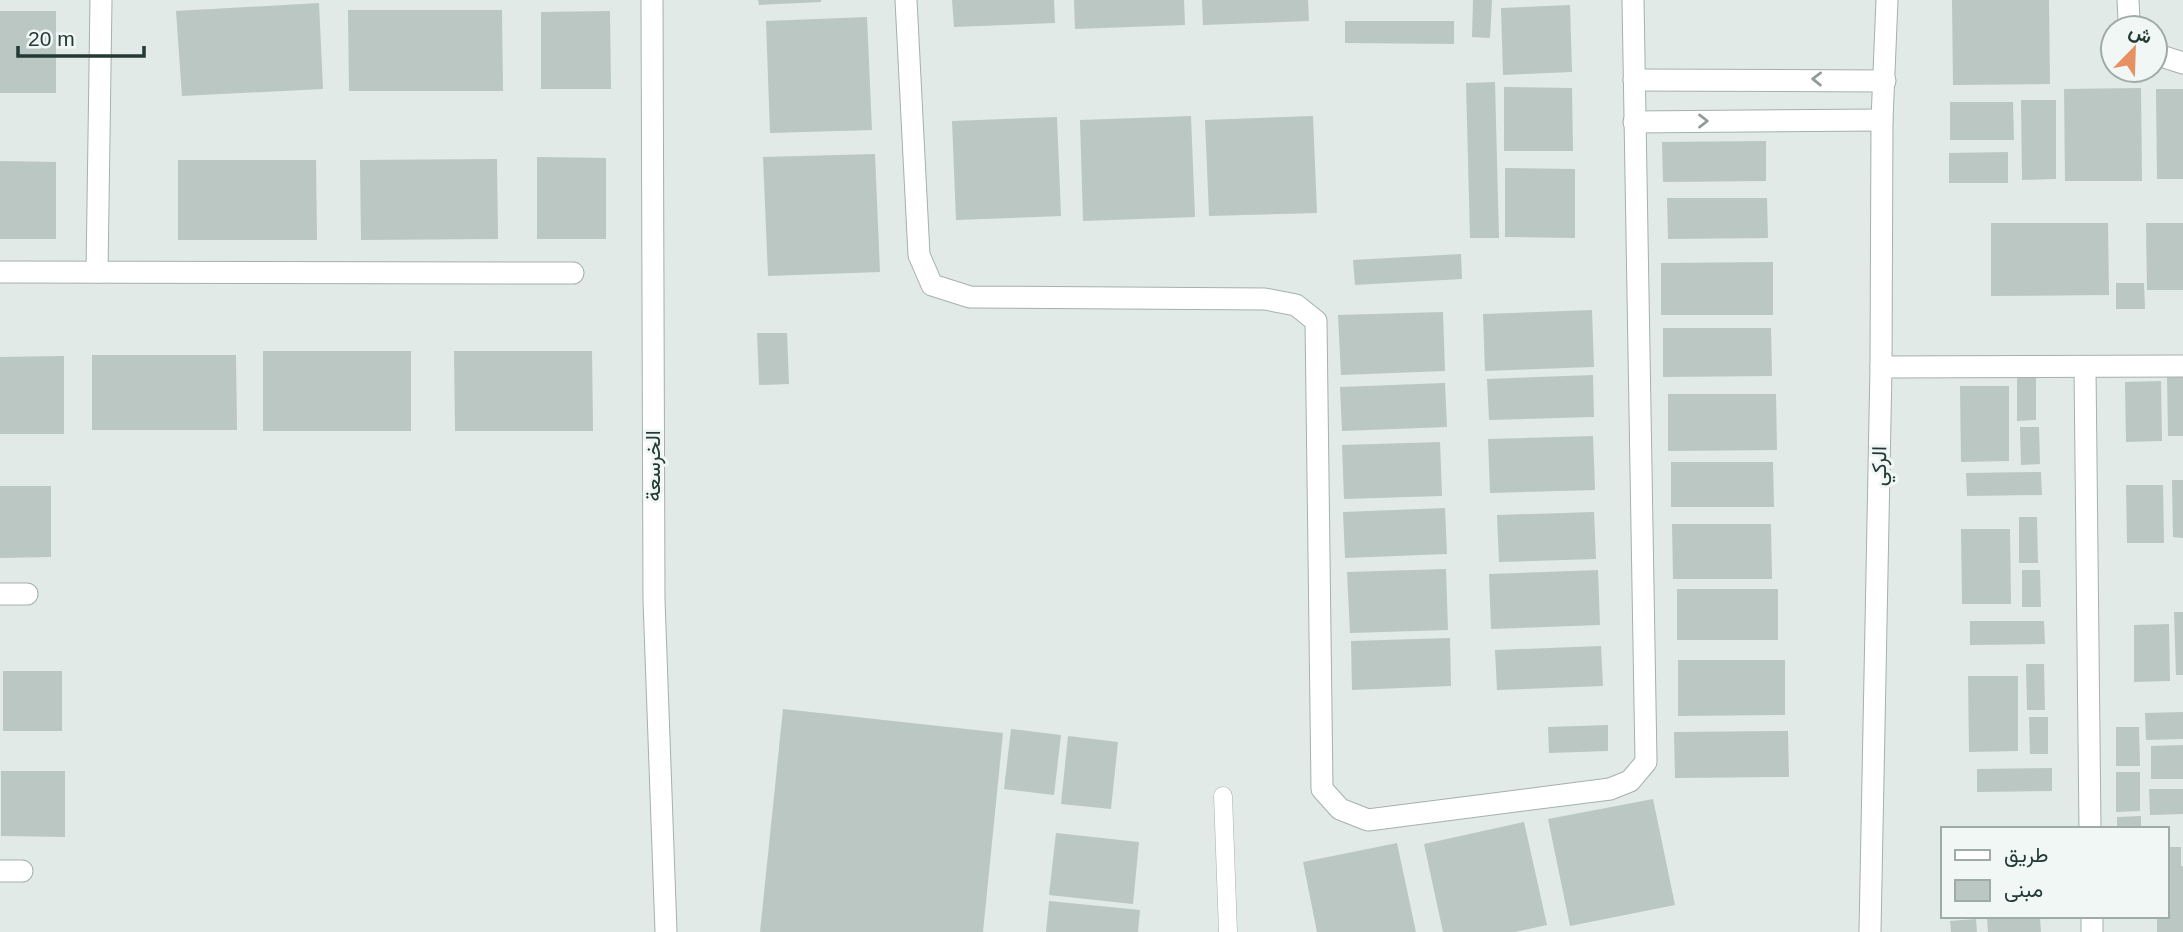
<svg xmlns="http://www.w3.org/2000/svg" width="2183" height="932" font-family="Helvetica,Vazirmatn,sans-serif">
  <rect width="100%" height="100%" fill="#e1eae7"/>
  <g fill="#bac7c3">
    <polygon points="758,0 821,0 821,2 759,5"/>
    <polygon points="952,0 1054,0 1055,23 954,27"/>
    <polygon points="1074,0 1184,0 1185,25 1075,29"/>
    <polygon points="1202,0 1308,0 1309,21 1203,25"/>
    <polygon points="1473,0 1492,0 1490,38 1472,37"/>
    <polygon points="1952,0 2049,0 2050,84 1953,85"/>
    <polygon points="319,3 323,89 182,96 176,11"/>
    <polygon points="1570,5 1572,72 1503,75 1501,8"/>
    <polygon points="348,10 502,10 503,91 349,91"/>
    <rect x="0" y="11" width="56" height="82"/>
    <polygon points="610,11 611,89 541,89 541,12"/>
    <polygon points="867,17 872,130 770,133 766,21"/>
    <polygon points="1345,21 1454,21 1454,44 1345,43"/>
    <polygon points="1495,82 1499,238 1470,238 1466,83"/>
    <polygon points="1504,87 1572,88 1573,151 1504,151"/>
    <polygon points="2141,88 2142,181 2065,181 2064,89"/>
    <polygon points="2156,89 2183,89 2183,179 2157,179"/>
    <polygon points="2021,100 2056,100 2056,179 2022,180"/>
    <polygon points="1950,102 2013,102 2014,140 1950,140"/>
    <polygon points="1191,116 1195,217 1083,221 1080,120"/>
    <polygon points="1313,116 1317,213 1209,216 1205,120"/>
    <polygon points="1057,117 1061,216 956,220 952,121"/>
    <polygon points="1766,141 1766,181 1663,182 1662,142"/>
    <polygon points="2008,152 2008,183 1949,183 1949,153"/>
    <polygon points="875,154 880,272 768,276 763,157"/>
    <polygon points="537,157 606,158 606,239 537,239"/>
    <polygon points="497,159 498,239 361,240 360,160"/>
    <polygon points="178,160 316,160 317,240 178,240"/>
    <polygon points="0,161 56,162 56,239 0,239"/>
    <polygon points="1505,168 1575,169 1575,238 1505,237"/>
    <polygon points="1667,198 1767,198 1768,238 1668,239"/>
    <polygon points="1991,223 2108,223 2109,295 1991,296"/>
    <polygon points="2146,223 2183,223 2183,290 2147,290"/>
    <polygon points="1461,254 1462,279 1355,285 1353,260"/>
    <polygon points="1773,262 1773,315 1661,315 1661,263"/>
    <polygon points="2116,283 2144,283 2145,309 2116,309"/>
    <polygon points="1592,310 1594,367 1485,371 1483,314"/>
    <polygon points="1443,312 1445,371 1341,375 1338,315"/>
    <polygon points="1663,328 1771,328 1772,376 1663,377"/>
    <polygon points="757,333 787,333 789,384 759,385"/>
    <rect x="263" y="351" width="148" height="80"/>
    <polygon points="454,351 592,351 593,431 455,431"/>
    <polygon points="92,355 236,355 237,430 92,430"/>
    <polygon points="64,356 64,434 0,434 0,357"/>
    <polygon points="2017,374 2036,375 2036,420 2017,421"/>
    <polygon points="2183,374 2183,436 2168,436 2167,375"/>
    <polygon points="1593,375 1594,417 1489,420 1487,379"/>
    <polygon points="2161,381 2162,441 2126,442 2125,382"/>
    <polygon points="1445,383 1447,427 1342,431 1340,387"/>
    <polygon points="1960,386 2009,386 2009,461 1961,462"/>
    <polygon points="1668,394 1776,394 1777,450 1668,451"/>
    <polygon points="2020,427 2039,427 2040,464 2021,465"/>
    <polygon points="1593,436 1595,490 1490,493 1488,439"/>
    <polygon points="1440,442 1442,496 1344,499 1342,445"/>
    <polygon points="1671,462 1773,462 1774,507 1671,507"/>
    <polygon points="2041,472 2042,495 1967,496 1966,473"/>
    <polygon points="2172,480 2183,480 2183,538 2173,537"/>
    <polygon points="2126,485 2163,485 2164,543 2127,543"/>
    <polygon points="0,486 51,486 51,557 0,558"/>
    <polygon points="1445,508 1447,554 1345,558 1343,512"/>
    <polygon points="1594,512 1596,559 1499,562 1497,515"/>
    <polygon points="2019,517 2037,517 2038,563 2019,563"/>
    <polygon points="1672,524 1771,524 1772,579 1673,579"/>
    <polygon points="1961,529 2010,529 2011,604 1962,604"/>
    <polygon points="1446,569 1448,630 1350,633 1347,572"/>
    <polygon points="1598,570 1600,625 1491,629 1489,574"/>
    <polygon points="2022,570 2040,570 2041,607 2022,607"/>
    <rect x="1677" y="589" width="101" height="51"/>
    <polygon points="2174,612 2183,612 2183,675 2176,675"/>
    <polygon points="1970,621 2044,621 2045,644 1970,645"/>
    <polygon points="2169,624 2170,681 2134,682 2134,625"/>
    <polygon points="1450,638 1451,686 1352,690 1351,641"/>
    <polygon points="1601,646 1603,686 1497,690 1495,650"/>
    <polygon points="1678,660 1785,660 1785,715 1678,716"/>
    <polygon points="2026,664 2044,664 2045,710 2027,710"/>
    <rect x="3" y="671" width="59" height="60"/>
    <polygon points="1968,676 2018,676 2018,751 1969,752"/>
    <polygon points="783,709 1003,733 983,932 760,932"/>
    <polygon points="2183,712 2183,739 2146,740 2145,713"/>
    <polygon points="2029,717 2048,717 2048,754 2030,754"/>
    <polygon points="1608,725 1608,751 1549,753 1548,727"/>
    <polygon points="2116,727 2139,727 2140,766 2116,766"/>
    <polygon points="1011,729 1061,735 1054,795 1004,789"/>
    <polygon points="1788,731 1789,777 1675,778 1674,732"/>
    <polygon points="1068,736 1118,742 1111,809 1061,804"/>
    <polygon points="2183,745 2183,779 2151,779 2151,746"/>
    <polygon points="2052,768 2052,791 1977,792 1977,769"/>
    <polygon points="1,771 65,771 65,837 1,836"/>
    <polygon points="2116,772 2140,772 2140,811 2116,812"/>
    <polygon points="2149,789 2183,789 2183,814 2150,815"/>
    <polygon points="1653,799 1675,905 1570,926 1548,819"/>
    <polygon points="2141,816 2141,829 2117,829 2117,817"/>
    <polygon points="1524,822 1547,925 1515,932 1443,932 1424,844"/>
    <polygon points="1056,833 1139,842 1133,904 1049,895"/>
    <polygon points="1397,843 1416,932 1317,932 1303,862"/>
    <polygon points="2167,847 2181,847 2181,866 2183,866 2183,932 2157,932 2157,916 2167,916"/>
    <polygon points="1049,901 1140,910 1138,932 1046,932"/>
    <polygon points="2040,918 2041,932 1988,932 1987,919"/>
    <polygon points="1976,919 1977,932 1951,932 1950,921"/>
  </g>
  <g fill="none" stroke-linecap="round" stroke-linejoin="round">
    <defs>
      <polyline id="service" points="1223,796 1228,932"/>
      <g id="minor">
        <polyline points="652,0 654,600 666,932"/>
        <polyline points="906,0 919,255 932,285 970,297 1265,299 1296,305 1316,321 1322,789 1340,809 1368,820 1610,789 1630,781 1646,762 1633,0"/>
        <polyline points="2128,0 2129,20 2132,28"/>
        <polyline points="2155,54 2183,63"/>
        <polyline points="1634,80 1885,81"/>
        <polyline points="1634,122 1882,120"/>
        <polyline points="0,272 573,273"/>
        <polyline points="97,272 101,0"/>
        <polyline points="1881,367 2183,366"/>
        <polyline points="2085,368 2090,829"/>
        <polyline points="0,594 27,594"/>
        <polyline points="0,871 22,871"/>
        <polyline points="2092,916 2092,932"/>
        <polyline points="1870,932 1881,367 1882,120 1887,0"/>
      </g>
    </defs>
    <use href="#service" stroke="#a4b1ae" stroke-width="19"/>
    <use href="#minor" stroke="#a4b1ae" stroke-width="23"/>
    <use href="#service" stroke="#fff" stroke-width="18"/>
    <use href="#minor" stroke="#fff" stroke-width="21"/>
  </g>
  <defs><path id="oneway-chevron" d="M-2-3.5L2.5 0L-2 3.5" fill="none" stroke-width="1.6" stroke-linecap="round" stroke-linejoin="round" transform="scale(1.75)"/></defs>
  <g stroke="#919c9a">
    <use href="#oneway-chevron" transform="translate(1817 79) rotate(-179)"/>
    <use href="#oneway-chevron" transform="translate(1703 121)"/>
  </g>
  <g text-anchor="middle" stroke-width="6" stroke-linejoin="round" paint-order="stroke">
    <g font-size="21" fill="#233935" stroke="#f1f7f5">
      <text transform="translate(653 466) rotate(-90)" y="7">الخرسعة</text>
      <text transform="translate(1879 466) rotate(-89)" y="7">الركي</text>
    </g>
  </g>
  <rect x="1941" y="827" width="228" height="91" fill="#f1f7f5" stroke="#9faba8" stroke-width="2"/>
  <rect x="1955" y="850" width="35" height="10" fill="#ffffff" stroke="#9faba8" stroke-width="2"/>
  <text x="2004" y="862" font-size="21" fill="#233935">طريق</text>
  <rect x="1955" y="880" width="35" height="21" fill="#bac7c3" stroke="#9faba8" stroke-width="2"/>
  <text x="2004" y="897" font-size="21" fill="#233935">مبنى</text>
  <g transform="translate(2134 49) rotate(23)"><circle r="33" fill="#f1f7f5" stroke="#9faba8" stroke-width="2"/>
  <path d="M0-5L12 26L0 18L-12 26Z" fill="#e59164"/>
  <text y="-10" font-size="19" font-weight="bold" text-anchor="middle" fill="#233935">ش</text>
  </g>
  <path d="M18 46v10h126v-10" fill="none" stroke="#233935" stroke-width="3.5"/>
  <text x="28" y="46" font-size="21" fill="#233935" stroke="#f1f7f5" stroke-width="5" paint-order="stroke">20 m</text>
</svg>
